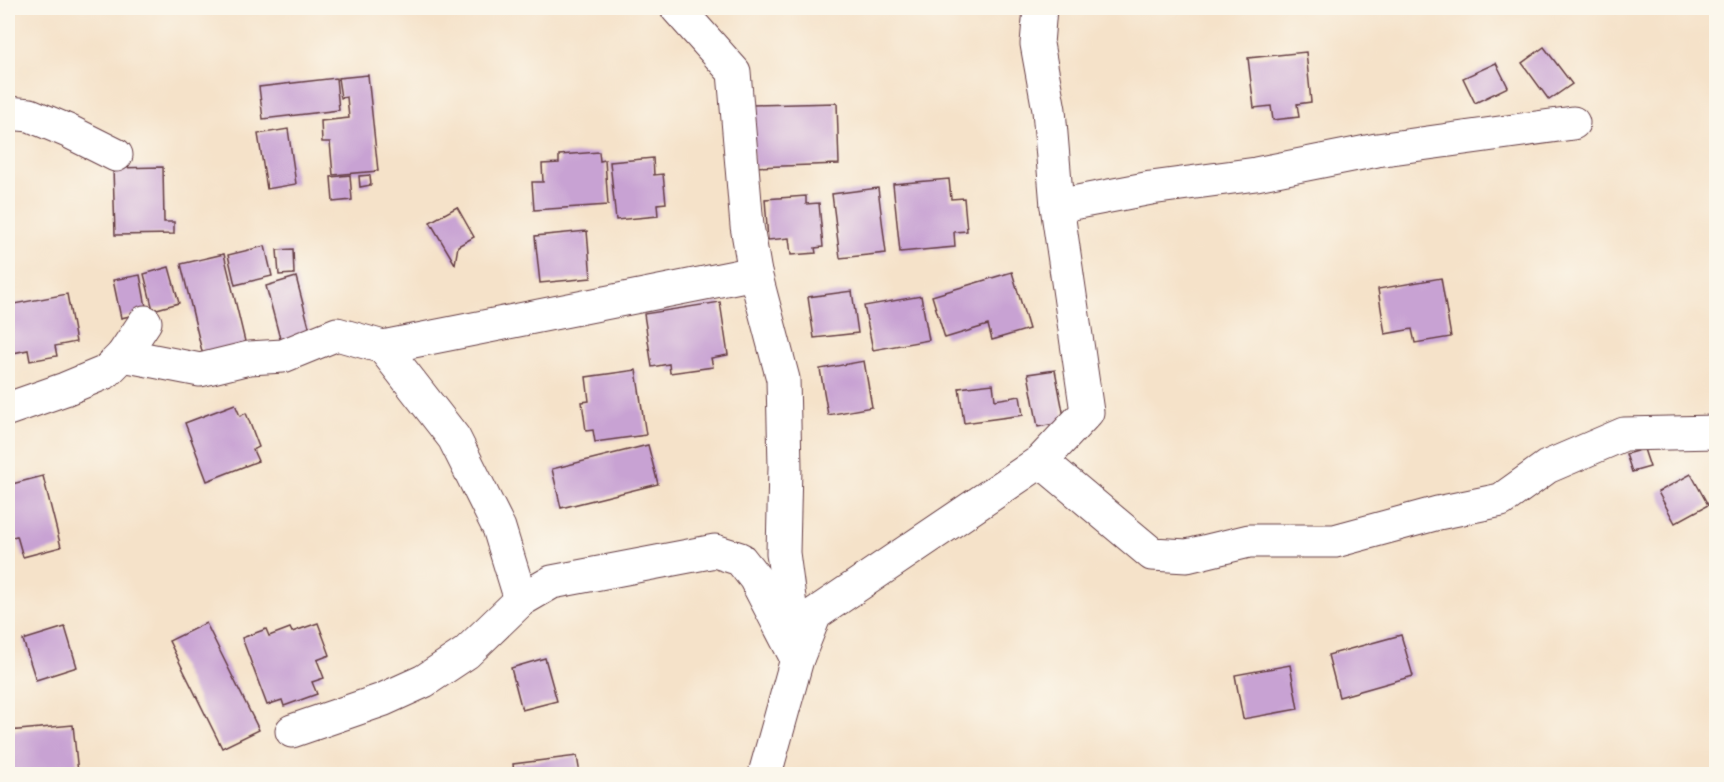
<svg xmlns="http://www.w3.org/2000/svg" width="1724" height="782" font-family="Alegreya,serif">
  <rect width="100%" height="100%" fill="#fbf7ec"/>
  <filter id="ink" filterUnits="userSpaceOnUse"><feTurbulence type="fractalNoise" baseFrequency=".0167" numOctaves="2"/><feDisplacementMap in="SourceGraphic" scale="12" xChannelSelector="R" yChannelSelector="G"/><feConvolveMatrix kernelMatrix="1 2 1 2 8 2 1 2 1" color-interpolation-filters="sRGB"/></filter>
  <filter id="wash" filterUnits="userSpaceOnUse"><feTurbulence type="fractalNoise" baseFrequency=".008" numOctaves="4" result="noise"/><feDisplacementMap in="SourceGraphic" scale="24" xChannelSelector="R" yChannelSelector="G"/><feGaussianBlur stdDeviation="1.35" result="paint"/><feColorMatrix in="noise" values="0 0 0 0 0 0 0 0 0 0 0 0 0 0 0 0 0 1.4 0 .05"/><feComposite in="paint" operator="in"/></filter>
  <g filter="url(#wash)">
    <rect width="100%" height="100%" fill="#f5e2c9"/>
    <g id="blocks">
      <g fill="#c8a2d3">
        <polygon points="769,8 793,8 793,9 770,12"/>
        <polygon points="1544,47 1572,84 1549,100 1522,63"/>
        <polygon points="1306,52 1311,102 1297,104 1299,117 1273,120 1271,106 1254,108 1248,58"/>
        <polygon points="1496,63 1508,87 1475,103 1463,78"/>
        <polygon points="368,75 378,171 333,175 330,142 322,142 321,121 349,118 347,97 341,98 338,78"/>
        <polygon points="336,78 339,110 263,119 259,87"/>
        <polygon points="837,103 839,164 753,167 751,105"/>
        <polygon points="288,129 296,184 267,189 258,134"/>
        <polygon points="599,152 600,161 605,160 608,205 534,210 532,182 543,182 542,164 559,163 559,155"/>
        <polygon points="653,158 654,175 663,174 666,203 657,204 658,216 616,220 610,162"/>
        <polygon points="163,167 164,222 174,222 174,234 115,235 113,168"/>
        <polygon points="350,175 352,200 333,202 331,177"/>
        <polygon points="370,175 371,185 360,187 359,176"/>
        <polygon points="949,179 951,199 964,198 967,231 954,232 955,247 900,252 893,184"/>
        <polygon points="878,188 886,253 840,258 832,194"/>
        <polygon points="806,196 806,204 819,203 823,247 815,248 816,253 791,255 789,238 768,240 765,199"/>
        <polygon points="457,207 474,237 458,246 455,264 430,222"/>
        <polygon points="587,231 591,278 540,283 535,236"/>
        <polygon points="265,246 272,276 235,285 228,255"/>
        <polygon points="293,249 294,274 279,275 277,250"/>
        <polygon points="224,254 248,354 205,364 181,264"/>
        <polygon points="169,267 179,303 153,310 144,274"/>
        <polygon points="1012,272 1029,329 992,340 988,325 945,338 932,296"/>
        <polygon points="140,275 147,312 121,318 113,280"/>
        <polygon points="296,277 313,342 283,350 266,286"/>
        <polygon points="1441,278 1451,337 1415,343 1412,329 1385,334 1378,289"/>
        <polygon points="852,291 858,333 814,338 808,297"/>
        <polygon points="67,294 76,342 55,346 57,356 30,361 28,350 8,354 8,305"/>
        <polygon points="921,296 929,340 873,350 864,306"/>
        <polygon points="720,302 728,355 711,358 713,367 670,373 669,364 652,367 644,314"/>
        <polygon points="864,361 872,407 828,415 820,369"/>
        <polygon points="636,370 646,435 595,442 593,430 586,431 582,402 589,401 586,377"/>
        <polygon points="1055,370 1065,422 1038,427 1028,374"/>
        <polygon points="993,384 995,400 1020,396 1023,415 964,423 959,388"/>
        <polygon points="235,404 240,416 246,413 259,447 253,450 258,461 207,481 185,423"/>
        <polygon points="648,445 658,484 561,508 552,469"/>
        <polygon points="1644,449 1650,467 1632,472 1626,454"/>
        <polygon points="1691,474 1708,505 1675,523 1658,492"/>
        <polygon points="43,476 61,547 23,557 17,536 8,538 8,510 10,509 8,499 8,485"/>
        <polygon points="206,623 259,730 222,748 169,641"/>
        <polygon points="318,623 330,655 317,660 324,678 312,682 317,694 284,706 282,700 267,705 242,638 266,629 269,636 290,628 292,632"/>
        <polygon points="65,627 77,667 36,680 23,640"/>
        <polygon points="1401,635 1413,676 1339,697 1328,655"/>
        <polygon points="545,658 557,701 522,710 511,668"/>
        <polygon points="1290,665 1298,709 1243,719 1235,675"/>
        <polygon points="73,725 78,773 8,774 8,731"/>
        <polygon points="577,756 580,774 514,774 513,764"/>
      </g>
    </g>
  </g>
  <g filter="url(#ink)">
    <use href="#blocks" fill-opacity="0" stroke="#643c43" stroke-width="1.5"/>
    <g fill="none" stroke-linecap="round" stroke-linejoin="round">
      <defs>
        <g id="minor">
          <polyline points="8,113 30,115 68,131 116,155"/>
          <polyline points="1057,206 1151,188 1256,174 1377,150 1573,123"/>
          <polyline points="755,273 783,379 785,467 783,553 794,636"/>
          <polyline points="383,347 755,273 747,226 734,72 677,8"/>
          <polyline points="123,355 200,370 249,358 283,356 337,334 383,347 454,438 499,528 521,600"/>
          <polyline points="8,409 65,389 106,372 123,355 145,322"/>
          <polyline points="1041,461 1152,554 1187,556 1249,541 1335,541 1438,513 1501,500 1547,467 1624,434 1716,432"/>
          <polyline points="292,731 382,700 424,681 466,653 521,600 552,582 715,551 740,559 755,578 797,659"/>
          <polyline points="765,774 797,659 815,614 1041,461 1087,412 1057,206 1049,110 1037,44 1040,8"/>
        </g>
      </defs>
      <use href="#minor" stroke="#643c43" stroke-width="35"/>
      <use href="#minor" stroke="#fff" stroke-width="33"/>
    </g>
  </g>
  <rect width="1724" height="782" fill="none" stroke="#fbf7ec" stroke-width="30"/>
</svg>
